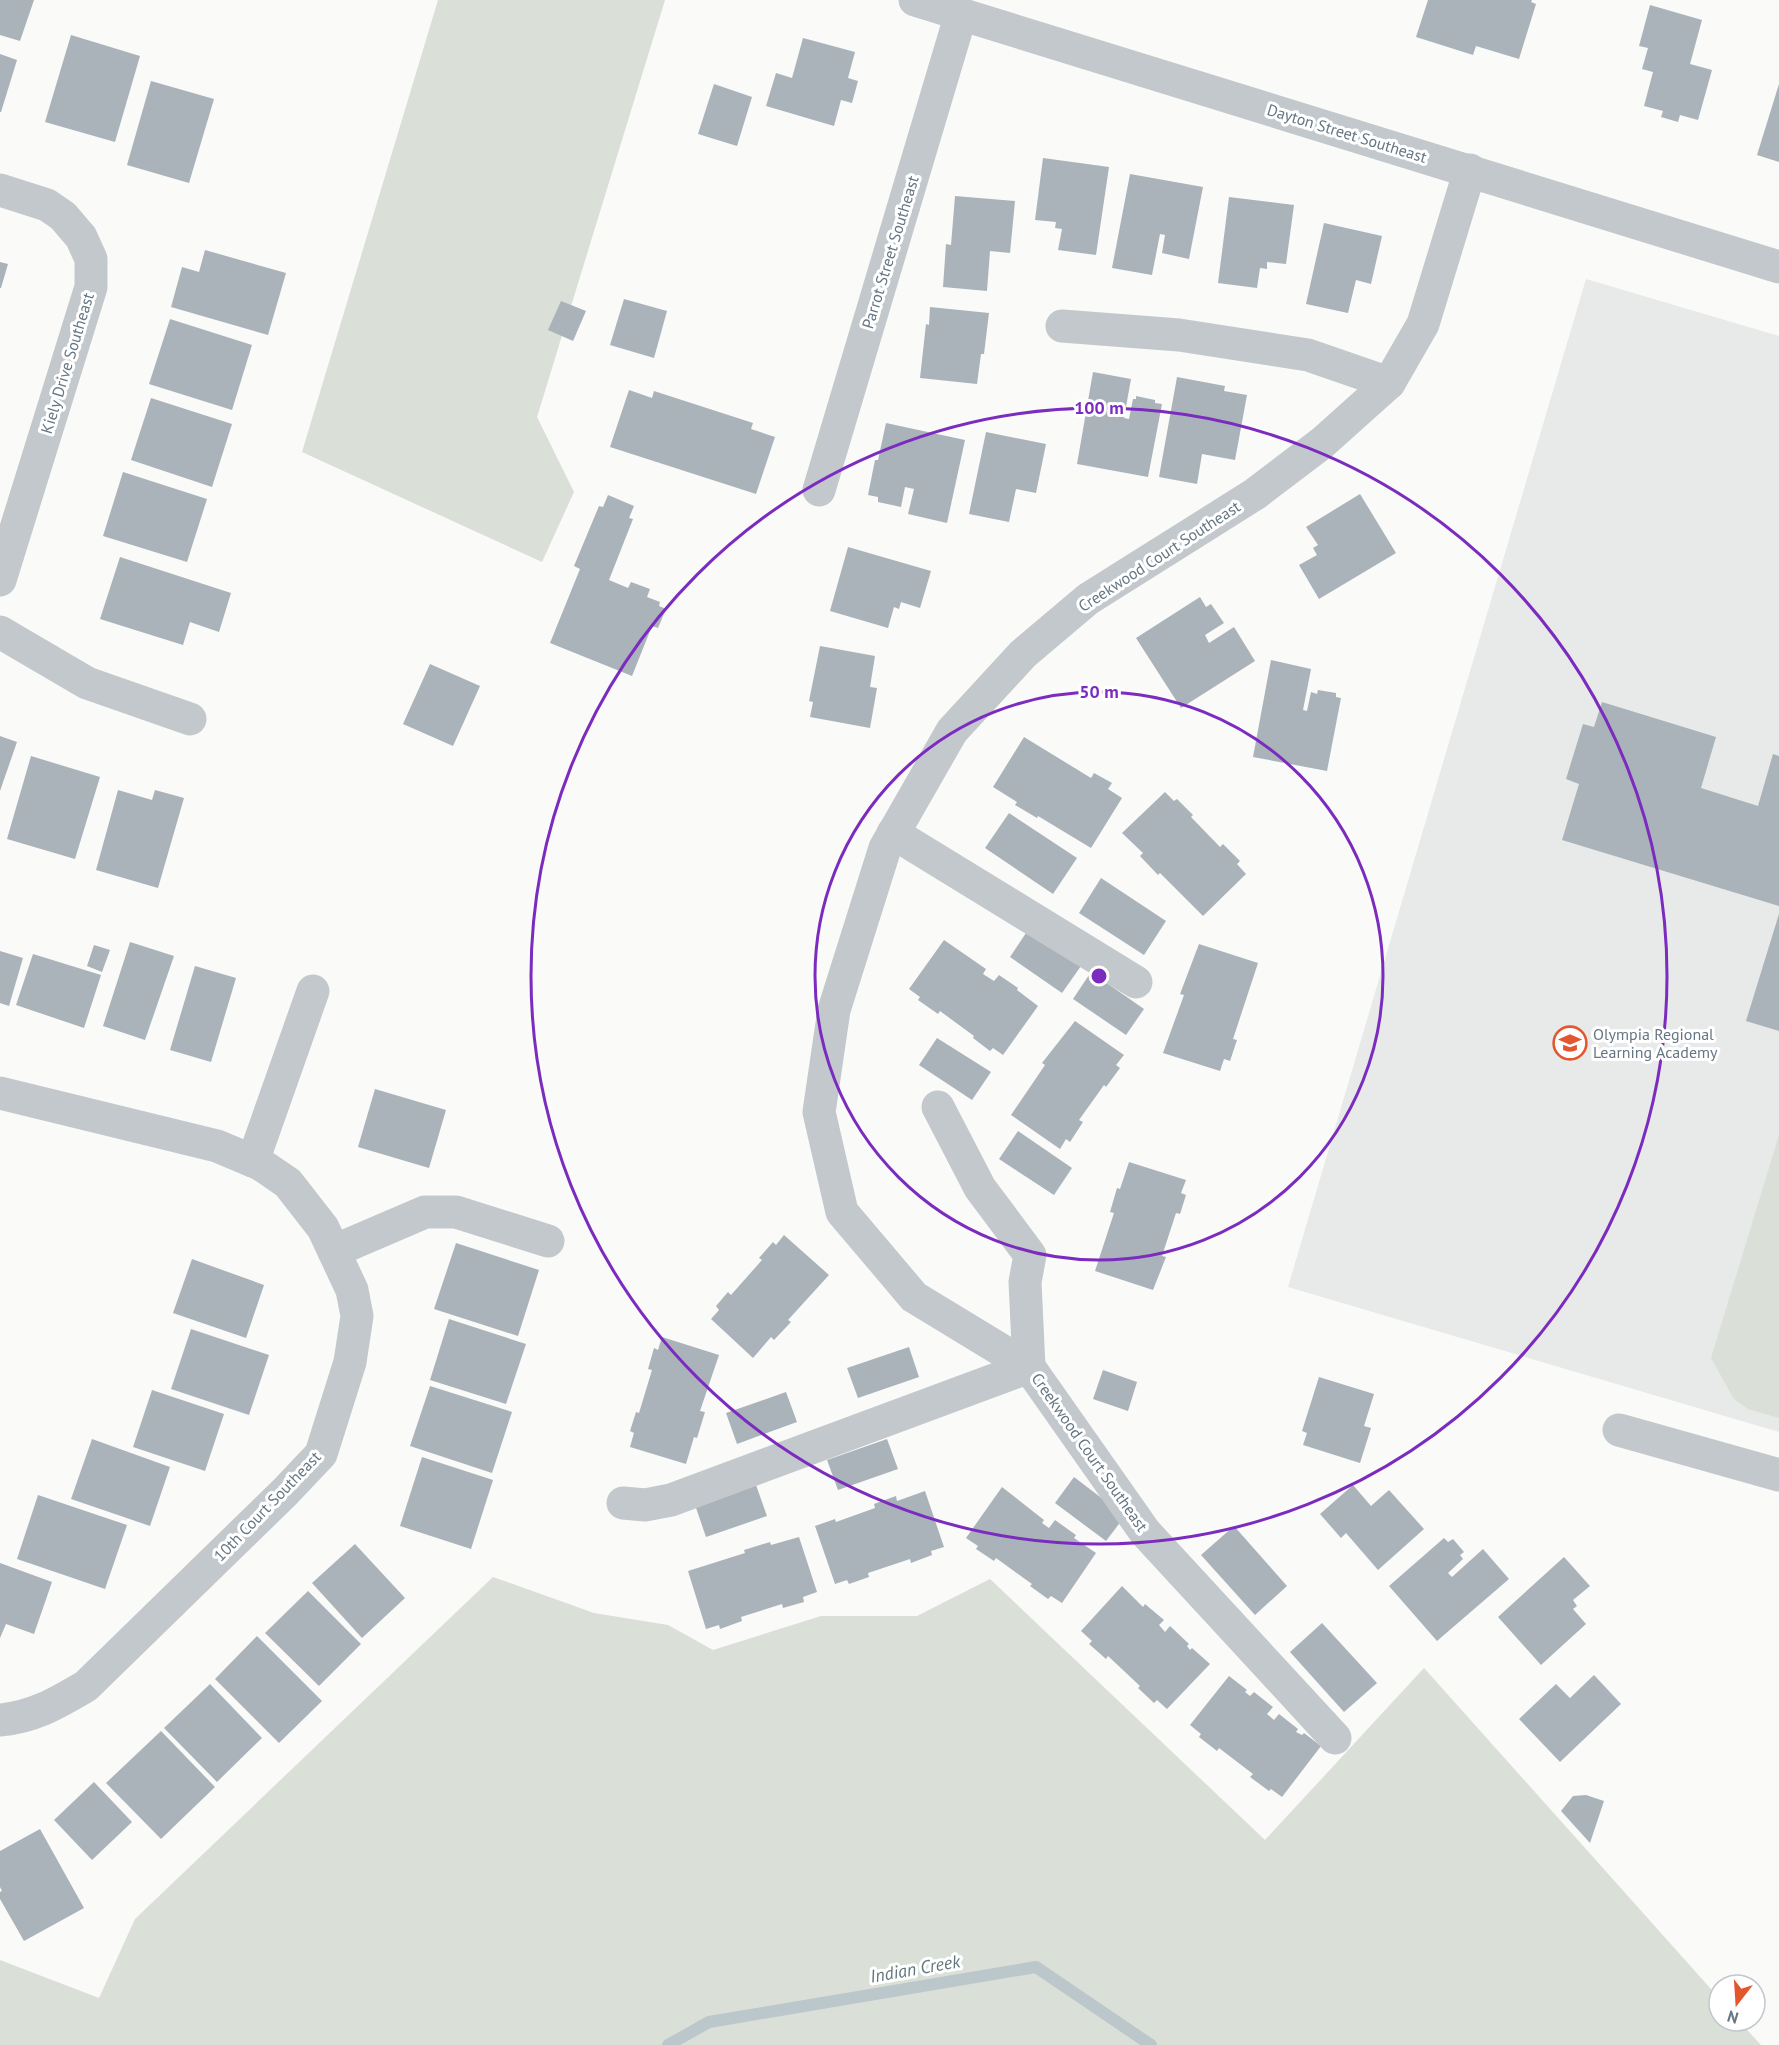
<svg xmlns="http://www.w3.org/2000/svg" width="1779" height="2045" font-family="'PT Sans',sans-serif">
  <rect width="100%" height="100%" fill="#fafaf8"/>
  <polygon fill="#e8e9e9" points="1586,279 1779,336 1779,1432 1288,1287"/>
  <g fill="#dadfd7">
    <polygon points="438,0 665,0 537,417 574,492 542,562 302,452"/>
    <polygon points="1779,1135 1779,1418 1748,1409 1734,1399 1711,1358"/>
    <polygon points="493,1577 594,1613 668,1625 713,1650 821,1616 917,1616 990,1579 1265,1840 1424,1668 1719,1998 1719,2021 1739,2021 1761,2045 0,2045 0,1960 99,1998 135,1919"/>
  </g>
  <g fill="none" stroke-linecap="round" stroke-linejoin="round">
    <polyline stroke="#bbc7cb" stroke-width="12" points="668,2045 709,2022 1036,1967 1151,2045"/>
  </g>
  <g fill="#aab3b9">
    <polygon points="0,0 34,0 20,41 0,35"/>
    <polygon points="1428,0 1532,0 1531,2 1536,4 1519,59 1476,46 1473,55 1416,37"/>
    <polygon points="1650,5 1702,20 1690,64 1712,70 1698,120 1680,115 1678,122 1661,117 1663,111 1644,106 1653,72 1642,69 1648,48 1639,46"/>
    <polygon points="71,35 140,56 115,142 45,122"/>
    <polygon points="803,38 855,52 848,78 858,81 852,103 841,100 834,126 766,106 776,73 792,78"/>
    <polygon points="0,54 17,60 1,112 0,112"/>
    <polygon points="151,81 214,99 189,183 127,165"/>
    <polygon points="714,84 752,97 737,146 698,134"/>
    <polygon points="1779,84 1779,162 1757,155"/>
    <polygon points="1043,158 1109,167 1096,255 1058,250 1062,229 1055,228 1056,222 1035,220"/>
    <polygon points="1130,174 1203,187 1189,259 1162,253 1165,235 1160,234 1152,275 1112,268"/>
    <polygon points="955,196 1015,201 1010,253 990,251 987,291 943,287 946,244 951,245"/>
    <polygon points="1229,197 1294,205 1286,264 1267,262 1267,269 1260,268 1257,288 1218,283"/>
    <polygon points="1324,223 1382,236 1371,284 1356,280 1348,313 1306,304"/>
    <polygon points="205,250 286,273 268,335 171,307 182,267 199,272"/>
    <polygon points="0,262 8,264 1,288 0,288"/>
    <polygon points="624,299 667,311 654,358 610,345"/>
    <polygon points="561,301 586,311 573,341 548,330"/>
    <polygon points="930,307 989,313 984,354 981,354 977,384 920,378 926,324 929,325"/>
    <polygon points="170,319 252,345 232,410 149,384"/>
    <polygon points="1093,372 1131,379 1124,418 1129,419 1133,399 1136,399 1136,396 1155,400 1155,403 1162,404 1148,477 1077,464"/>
    <polygon points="1177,377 1225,386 1224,391 1247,395 1235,460 1202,454 1197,484 1159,477"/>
    <polygon points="629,390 652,398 654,391 753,423 751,429 775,437 756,494 610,447"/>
    <polygon points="151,398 232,424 212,487 131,460"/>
    <polygon points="886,423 965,440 947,523 908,514 914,489 905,487 901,507 878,502 878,497 868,495 875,460 878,460"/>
    <polygon points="986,432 1046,444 1036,493 1016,489 1009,522 969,514"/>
    <polygon points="123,472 207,499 187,562 103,536"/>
    <polygon points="1360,494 1396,553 1319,599 1299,565 1317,555 1313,548 1318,545 1306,527"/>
    <polygon points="608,495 634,506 629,518 633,519 609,580 628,588 631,582 650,589 647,597 660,602 659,606 666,609 658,628 652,626 632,676 550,643 580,569 574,566 599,506 603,507"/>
    <polygon points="848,547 931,571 920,608 901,602 899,609 894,607 888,628 830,611"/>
    <polygon points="120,557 231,593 219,632 190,622 183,645 100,619"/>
    <polygon points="1200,597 1206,607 1211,604 1224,623 1205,635 1209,643 1234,627 1255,661 1181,708 1136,638"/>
    <polygon points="820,646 875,656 870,687 877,688 870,728 810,717 813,702 809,701"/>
    <polygon points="1271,660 1311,669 1303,710 1307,711 1311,692 1317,694 1318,690 1336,693 1336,697 1341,698 1327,771 1253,757"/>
    <polygon points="430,664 480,686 453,746 403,724"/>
    <polygon points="1602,702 1716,737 1701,788 1758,806 1773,754 1779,756 1779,906 1562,840 1579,784 1566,779 1583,724 1594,727"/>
    <polygon points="0,736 17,742 0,791"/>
    <polygon points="1024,737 1091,778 1094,773 1112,783 1108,789 1122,798 1091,848 1038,816 1037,818 1015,805 1017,802 993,787"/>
    <polygon points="31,756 100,777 75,859 7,839"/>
    <polygon points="118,790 152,800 155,790 184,798 158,888 96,870"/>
    <polygon points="1165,792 1174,801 1177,799 1193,815 1191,817 1220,847 1223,844 1240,861 1237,864 1246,874 1203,916 1160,873 1158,875 1140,856 1143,853 1122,833"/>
    <polygon points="1009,813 1077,858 1053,894 985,848"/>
    <polygon points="1101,878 1166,921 1144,955 1079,913"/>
    <polygon points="1779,914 1779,1031 1746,1021"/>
    <polygon points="1028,930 1081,966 1062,993 1010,957"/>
    <polygon points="944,940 986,969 983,974 994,981 999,975 1018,988 1017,990 1038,1006 1003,1055 993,1048 990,1051 973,1038 974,1036 940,1011 938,1014 918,1000 920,997 909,989"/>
    <polygon points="130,942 174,956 145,1040 103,1026"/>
    <polygon points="1199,944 1258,963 1233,1039 1237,1040 1230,1061 1224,1059 1220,1071 1163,1053 1184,995 1180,994"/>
    <polygon points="94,945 110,950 102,972 87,966"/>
    <polygon points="0,951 23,958 9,1006 0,1003"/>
    <polygon points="33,954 101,975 84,1028 16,1005"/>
    <polygon points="195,966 236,978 211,1062 170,1050"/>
    <polygon points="1091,972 1144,1009 1126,1035 1073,999"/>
    <polygon points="1075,1021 1124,1055 1116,1065 1120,1068 1106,1087 1104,1085 1079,1120 1083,1122 1070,1142 1066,1139 1060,1149 1011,1115 1045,1065 1042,1063"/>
    <polygon points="937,1038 991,1072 972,1100 919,1065"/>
    <polygon points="375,1089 446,1110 429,1168 358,1147"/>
    <polygon points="1018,1131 1072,1168 1054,1195 999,1159"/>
    <polygon points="1129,1162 1186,1180 1181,1193 1186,1195 1180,1214 1176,1213 1162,1256 1166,1257 1153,1290 1095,1271 1114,1213 1110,1212 1117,1188 1120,1189"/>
    <polygon points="784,1235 829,1275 788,1320 791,1322 774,1340 771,1337 753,1358 711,1319 719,1310 716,1306 728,1292 731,1295 762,1260 759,1258 773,1242 776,1245"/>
    <polygon points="456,1243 539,1270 518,1336 434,1309"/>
    <polygon points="192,1259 264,1285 246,1338 173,1313"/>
    <polygon points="449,1319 526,1344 506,1404 430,1380"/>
    <polygon points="191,1329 269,1355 249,1415 171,1389"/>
    <polygon points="662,1337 719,1355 700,1411 705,1412 697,1438 694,1437 686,1464 630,1447 634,1433 630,1431 636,1412 639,1413 652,1370 648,1369 654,1348 658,1350"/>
    <polygon points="909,1347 919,1377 858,1398 847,1368"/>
    <polygon points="1103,1370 1137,1382 1128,1411 1093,1399"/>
    <polygon points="1319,1377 1374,1394 1364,1426 1371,1428 1360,1463 1303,1445 1307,1433 1302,1431"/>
    <polygon points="430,1386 512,1412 492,1473 410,1446"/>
    <polygon points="152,1390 224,1414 205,1471 133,1447"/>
    <polygon points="786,1392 797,1422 737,1444 726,1413"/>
    <polygon points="92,1439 170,1467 150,1526 71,1499"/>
    <polygon points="887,1439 898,1469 838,1490 827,1460"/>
    <polygon points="422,1457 493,1480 471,1549 400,1526"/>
    <polygon points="1074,1477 1125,1516 1106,1541 1055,1503"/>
    <polygon points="756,1485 767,1516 706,1537 695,1505"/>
    <polygon points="1353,1485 1371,1506 1389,1490 1424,1529 1378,1570 1346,1533 1341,1538 1320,1514"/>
    <polygon points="1002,1487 1044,1520 1042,1523 1049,1528 1055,1520 1076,1535 1074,1538 1096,1553 1062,1603 1051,1596 1048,1599 1030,1586 1032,1584 996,1558 994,1561 976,1549 978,1546 966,1538"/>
    <polygon points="925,1491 944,1547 931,1551 932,1555 911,1563 910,1559 868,1573 869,1577 849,1584 847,1580 835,1584 815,1526 835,1519 836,1522 875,1508 874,1504 896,1496 897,1501"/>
    <polygon points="38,1495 127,1525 105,1589 17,1559"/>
    <polygon points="1234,1526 1287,1586 1255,1615 1201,1555"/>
    <polygon points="799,1537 817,1592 803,1597 804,1602 783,1608 782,1604 741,1617 742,1621 720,1629 719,1625 706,1629 688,1571 745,1553 744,1550 770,1542 771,1545"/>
    <polygon points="1444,1538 1448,1542 1453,1539 1464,1552 1460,1555 1463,1559 1448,1573 1452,1577 1483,1549 1509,1579 1437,1641 1389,1586"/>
    <polygon points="355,1544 405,1598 362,1638 312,1583"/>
    <polygon points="1564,1557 1590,1586 1573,1600 1577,1606 1573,1609 1586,1624 1541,1665 1498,1617"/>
    <polygon points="0,1563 52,1582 34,1634 6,1624 0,1638"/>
    <polygon points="1122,1586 1143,1607 1145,1604 1164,1620 1159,1625 1165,1632 1170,1626 1189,1644 1187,1646 1190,1650 1192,1648 1210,1664 1167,1709 1157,1700 1154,1703 1138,1688 1140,1686 1108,1656 1106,1659 1089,1644 1092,1641 1081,1631"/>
    <polygon points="308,1591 361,1644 319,1686 265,1633"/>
    <polygon points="1322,1623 1377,1683 1344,1712 1290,1652"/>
    <polygon points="257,1636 322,1701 279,1743 215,1679"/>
    <polygon points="1594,1675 1621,1704 1560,1762 1519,1719 1556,1684 1570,1698"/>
    <polygon points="1229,1676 1247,1690 1245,1692 1250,1696 1254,1692 1273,1707 1267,1714 1274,1720 1279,1714 1298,1729 1296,1732 1302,1735 1304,1733 1321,1746 1282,1797 1271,1789 1269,1791 1250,1777 1253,1774 1219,1748 1217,1751 1199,1737 1201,1734 1190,1725"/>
    <polygon points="210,1684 262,1738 217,1782 164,1728"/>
    <polygon points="161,1731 215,1787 161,1839 106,1783"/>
    <polygon points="94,1782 132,1822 92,1860 54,1820"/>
    <polygon points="1586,1795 1604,1801 1590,1843 1561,1811 1573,1796"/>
    <polygon points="40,1829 84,1908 24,1941 0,1899 0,1892 2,1891 0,1887 0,1851"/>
  </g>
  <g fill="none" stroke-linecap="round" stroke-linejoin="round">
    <g stroke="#c3c8cc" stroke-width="33">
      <polyline points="915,0 1779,267"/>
      <polyline points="0,190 47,205 63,216 81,237 91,259 91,287 0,580"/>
      <polyline points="1062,326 1179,335 1308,355 1389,383"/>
      <polyline points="819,490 961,14"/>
      <polyline points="0,632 87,683 190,719"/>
      <polyline points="893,833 1136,982"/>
      <path d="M0,1093l217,53 43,18 28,19 35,45 29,62 5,26 -7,46 -29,92 -36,38 -199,194c-29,17 -52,31 -86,34"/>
      <polyline points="253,1161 313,991"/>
      <polyline points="334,1251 425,1212 456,1212 548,1241"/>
      <polyline points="1619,1430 1779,1475"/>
      <polyline points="623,1503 645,1505 671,1500 1029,1367 1025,1282 1030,1255 980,1188 938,1107"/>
      <polyline points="1335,1738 1145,1532 1029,1367 914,1297 842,1212 819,1112 834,1010 885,848 952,731 1023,654 1088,599 1255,494 1322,443 1389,383 1423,324 1470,170"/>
    </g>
  </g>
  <g fill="none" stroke="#7b2cbf" stroke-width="3">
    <circle cx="1099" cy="976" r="284"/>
    <circle cx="1099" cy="976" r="568"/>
  </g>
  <defs>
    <symbol id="school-ring" viewBox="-11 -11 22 22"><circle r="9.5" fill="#fff" stroke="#e4572e" stroke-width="1.5"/><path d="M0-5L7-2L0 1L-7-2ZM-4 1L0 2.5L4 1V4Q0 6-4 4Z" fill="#e4572e"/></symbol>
  </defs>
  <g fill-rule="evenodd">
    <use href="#school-ring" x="1551" y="1024" width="38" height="38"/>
  </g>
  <g text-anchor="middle" stroke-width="6" stroke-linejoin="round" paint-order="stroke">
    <g font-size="16" fill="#657683" stroke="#fff">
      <text transform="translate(1347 133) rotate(17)" y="6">Dayton Street Southeast</text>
      <text transform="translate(890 252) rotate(-73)" y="6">Parrot Street Southeast</text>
      <text transform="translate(67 363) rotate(-73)" y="6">Kiely Drive Southeast</text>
      <text transform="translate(1159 556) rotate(-33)" y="6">Creekwood Court Southeast</text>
      <text transform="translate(1090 1452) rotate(55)" y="6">Creekwood Court Southeast</text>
      <text transform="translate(267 1506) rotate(-46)" y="6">10th Court Southeast</text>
    </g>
    <g font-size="16" fill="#657683" stroke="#fff" text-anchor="start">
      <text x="1593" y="1040">Olympia Regional<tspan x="1593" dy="18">Learning Academy</tspan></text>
    </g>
    <g font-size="18" font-style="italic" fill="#60757c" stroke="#fff">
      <text transform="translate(915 1969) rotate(-10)" y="6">Indian Creek</text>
    </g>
  </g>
  <circle cx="1099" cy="976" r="9" fill="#7b2cbf" stroke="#fff" stroke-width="3"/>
  <g font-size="18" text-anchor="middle" font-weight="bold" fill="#7b2cbf" stroke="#fff" stroke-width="6" stroke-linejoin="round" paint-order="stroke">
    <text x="1099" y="414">100 m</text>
    <text x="1099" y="698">50 m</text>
  </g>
  <g transform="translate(1737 2003) rotate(197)"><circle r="28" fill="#ffffff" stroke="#c1c8cd" stroke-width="1.5"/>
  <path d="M0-4.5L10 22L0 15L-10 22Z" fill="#e4572e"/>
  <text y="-9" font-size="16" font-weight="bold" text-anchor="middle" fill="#657683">N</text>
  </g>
</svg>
